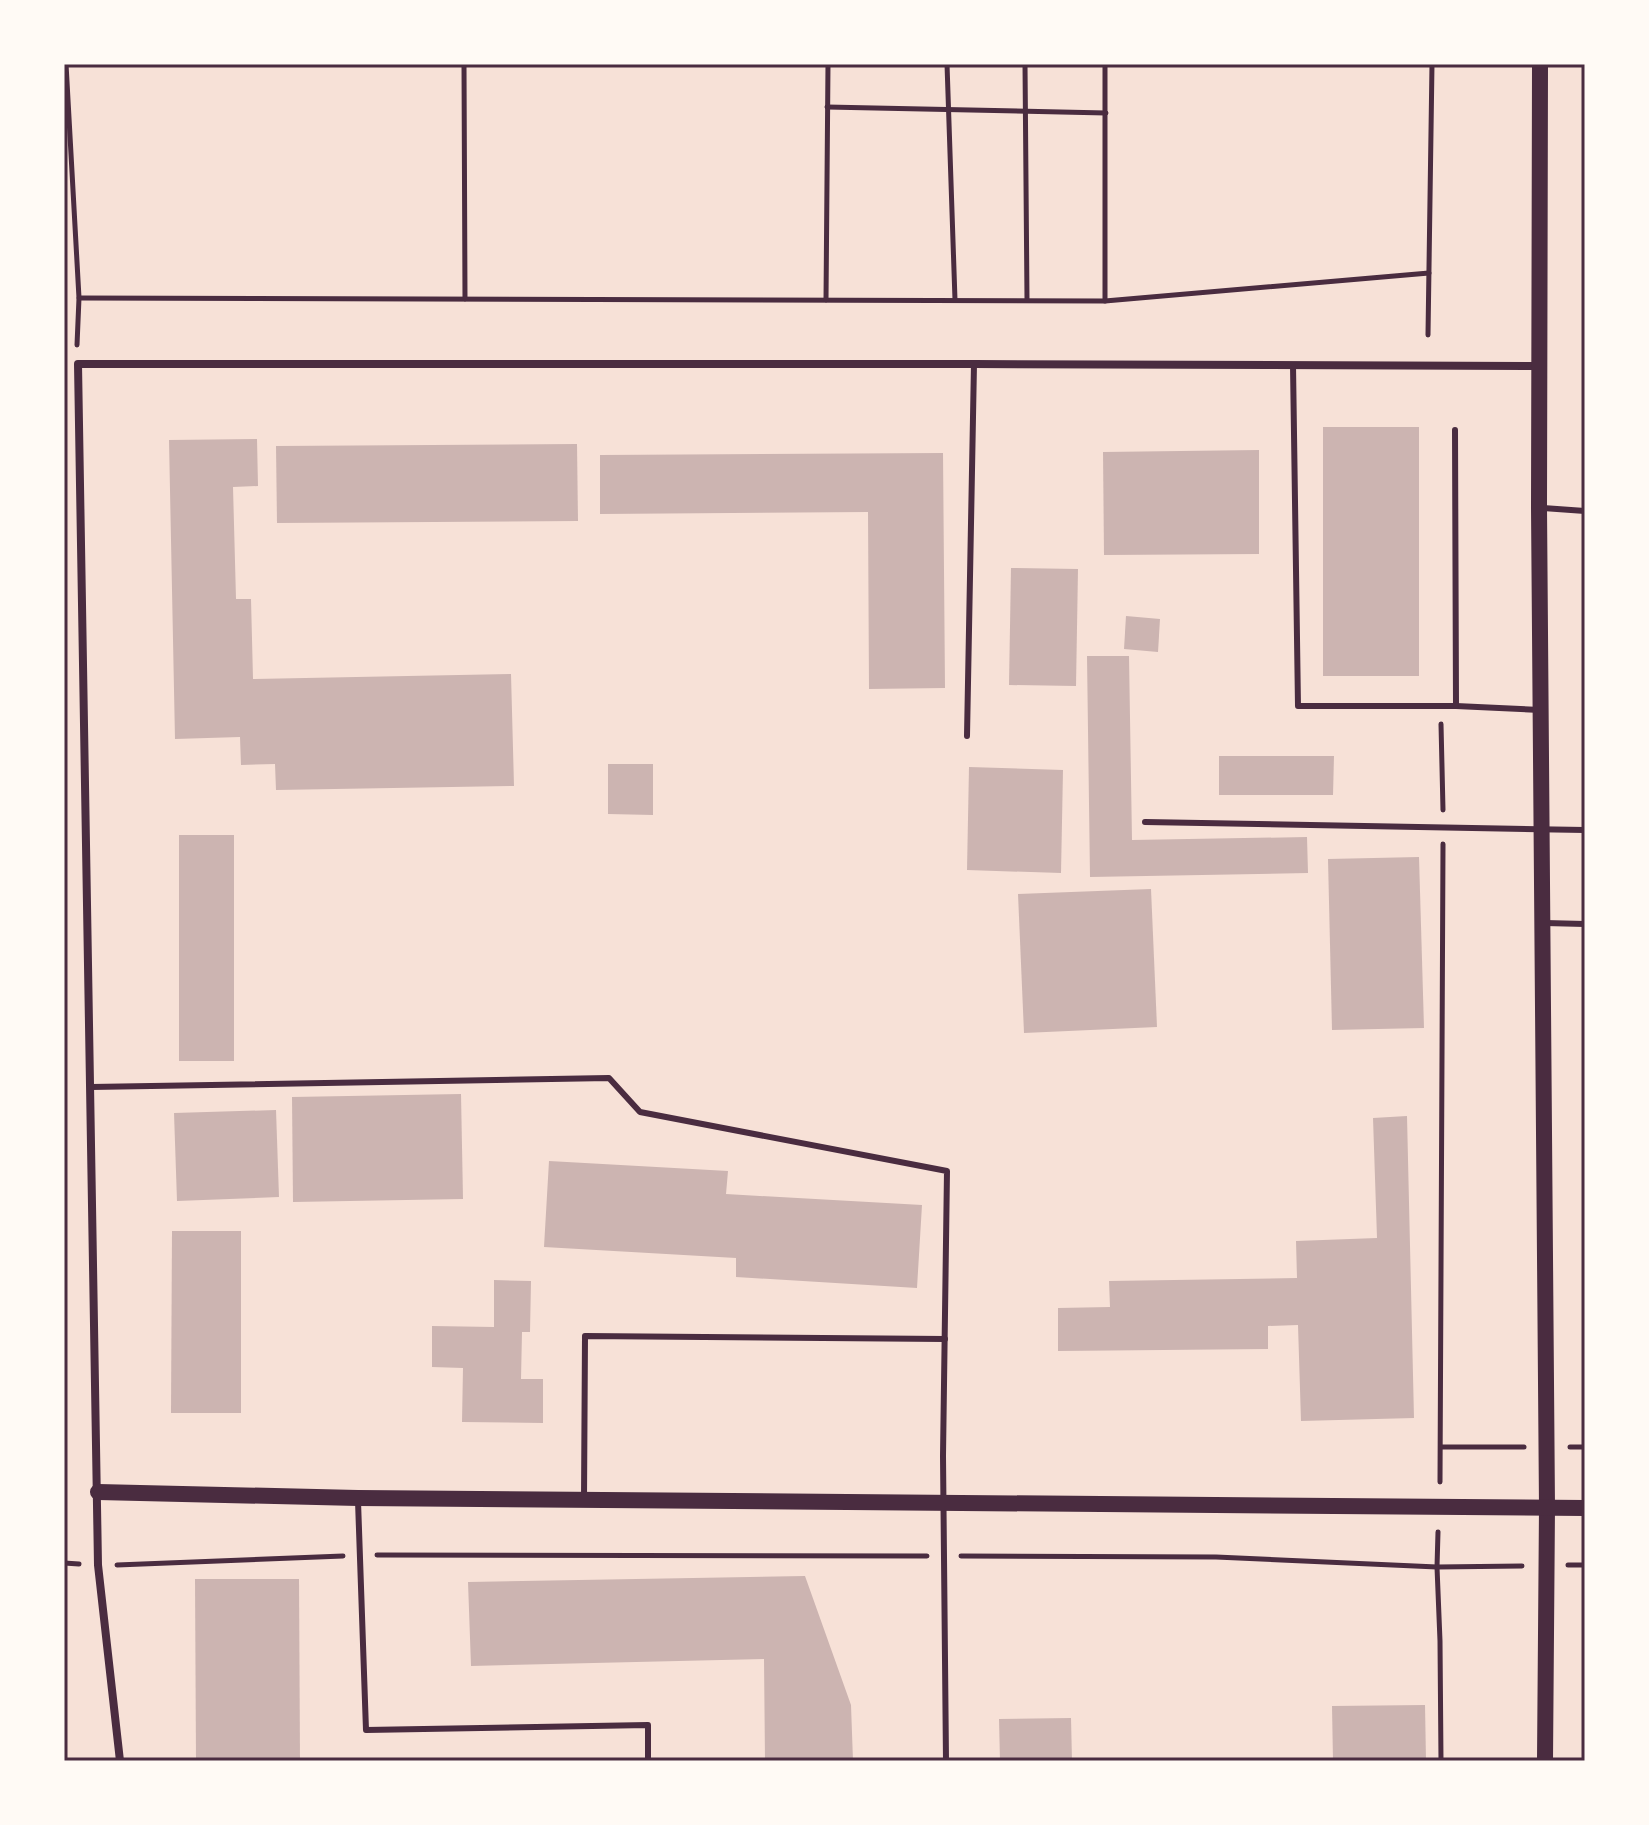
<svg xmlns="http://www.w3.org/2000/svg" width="1649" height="1825" font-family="'Exo 2',sans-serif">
  <rect width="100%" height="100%" fill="#f7e1d7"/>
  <g fill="#ccb4b1">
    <rect x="1323" y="427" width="96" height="249"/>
    <polygon points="257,439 258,486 233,487 236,599 251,599 253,679 511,674 514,786 276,790 275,764 241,765 240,737 175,739 169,440"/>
    <polygon points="577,444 578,521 277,523 276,446"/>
    <polygon points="1259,450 1259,554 1104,555 1103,452"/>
    <polygon points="943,453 945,688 869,689 868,512 600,514 600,455"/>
    <polygon points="1011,568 1078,569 1076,686 1009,685"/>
    <polygon points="1126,616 1160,619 1158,652 1124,649"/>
    <polygon points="1087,656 1129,656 1132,840 1307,837 1308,873 1090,877"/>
    <polygon points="1219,756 1334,756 1333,795 1219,795"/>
    <polygon points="608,764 653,764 653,815 608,814"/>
    <polygon points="969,767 1063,770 1061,873 967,870"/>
    <rect x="179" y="835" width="55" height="226"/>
    <polygon points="1419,857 1424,1028 1332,1030 1328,859"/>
    <polygon points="1151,889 1157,1027 1024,1033 1018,894"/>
    <polygon points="461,1094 463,1199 293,1202 292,1097"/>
    <polygon points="276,1110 279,1197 177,1201 174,1113"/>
    <polygon points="1407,1116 1414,1418 1301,1421 1298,1325 1268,1326 1268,1349 1058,1351 1058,1308 1110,1307 1109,1281 1297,1278 1296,1241 1377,1238 1373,1118"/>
    <polygon points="549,1161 728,1171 726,1194 922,1205 917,1288 736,1277 736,1258 544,1247"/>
    <polygon points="172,1231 241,1231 241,1413 171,1413"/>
    <polygon points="494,1280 531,1281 530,1332 522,1332 521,1379 543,1379 543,1423 462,1422 463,1368 432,1367 432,1326 494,1327"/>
    <polygon points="805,1576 851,1705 853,1761 765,1761 764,1659 471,1666 468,1582"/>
    <polygon points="195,1579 299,1579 300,1761 196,1761"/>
    <polygon points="1425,1705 1426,1761 1333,1761 1332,1706"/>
    <polygon points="1071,1718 1072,1761 1000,1761 999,1719"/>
  </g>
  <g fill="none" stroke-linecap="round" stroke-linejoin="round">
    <g stroke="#4a2c40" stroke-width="5">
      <polyline points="66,64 79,298 77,345"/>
      <polyline points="464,64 465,299"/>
      <polyline points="947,64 955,300"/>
      <polyline points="1025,64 1027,300"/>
      <polyline points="1105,64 1105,301"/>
      <polyline points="827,107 1106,113"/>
      <polyline points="79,298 1105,301 1429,273"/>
      <polyline points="826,300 828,64"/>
      <polyline points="1428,335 1432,64"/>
      <polyline points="1441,724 1443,810"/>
      <polyline points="1441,1447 1524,1447"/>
      <polyline points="1570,1447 1585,1447"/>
      <polyline points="1440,1482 1443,844"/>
      <polyline points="1438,1532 1437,1567 1440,1641 1441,1761"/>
      <polyline points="377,1555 927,1556"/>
      <polyline points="961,1556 1216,1557 1437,1567 1522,1566"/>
      <polyline points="64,1563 79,1564"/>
      <polyline points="117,1565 343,1556"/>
      <polyline points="1568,1565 1585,1565"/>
    </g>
    <g stroke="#4a2c40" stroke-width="6">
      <polyline points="1293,365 1298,706 1456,706 1540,710"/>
      <polyline points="1455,430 1456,706"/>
      <polyline points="1543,508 1585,511"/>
      <polyline points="967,736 974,364"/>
      <polyline points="1145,822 1585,830"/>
      <polyline points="1545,923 1585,924"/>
      <polyline points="91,1087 609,1078 640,1112 947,1171 943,1456 946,1761"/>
      <polyline points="584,1499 585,1336 945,1339"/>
      <polyline points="358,1501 366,1730 648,1725 648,1761"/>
    </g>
    <polyline stroke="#4a2c40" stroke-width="8" points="120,1761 98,1565 78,364 974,364 1539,366"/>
    <g stroke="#4a2c40" stroke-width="16">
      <polyline points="1540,64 1539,508 1547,1507 1545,1761"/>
      <polyline points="98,1492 358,1498 1585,1508"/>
    </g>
  </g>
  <rect width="1649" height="1825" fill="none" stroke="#fffaf5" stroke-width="132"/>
  <rect x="66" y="66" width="1517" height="1693" fill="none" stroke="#4a2c40" stroke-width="3"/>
</svg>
